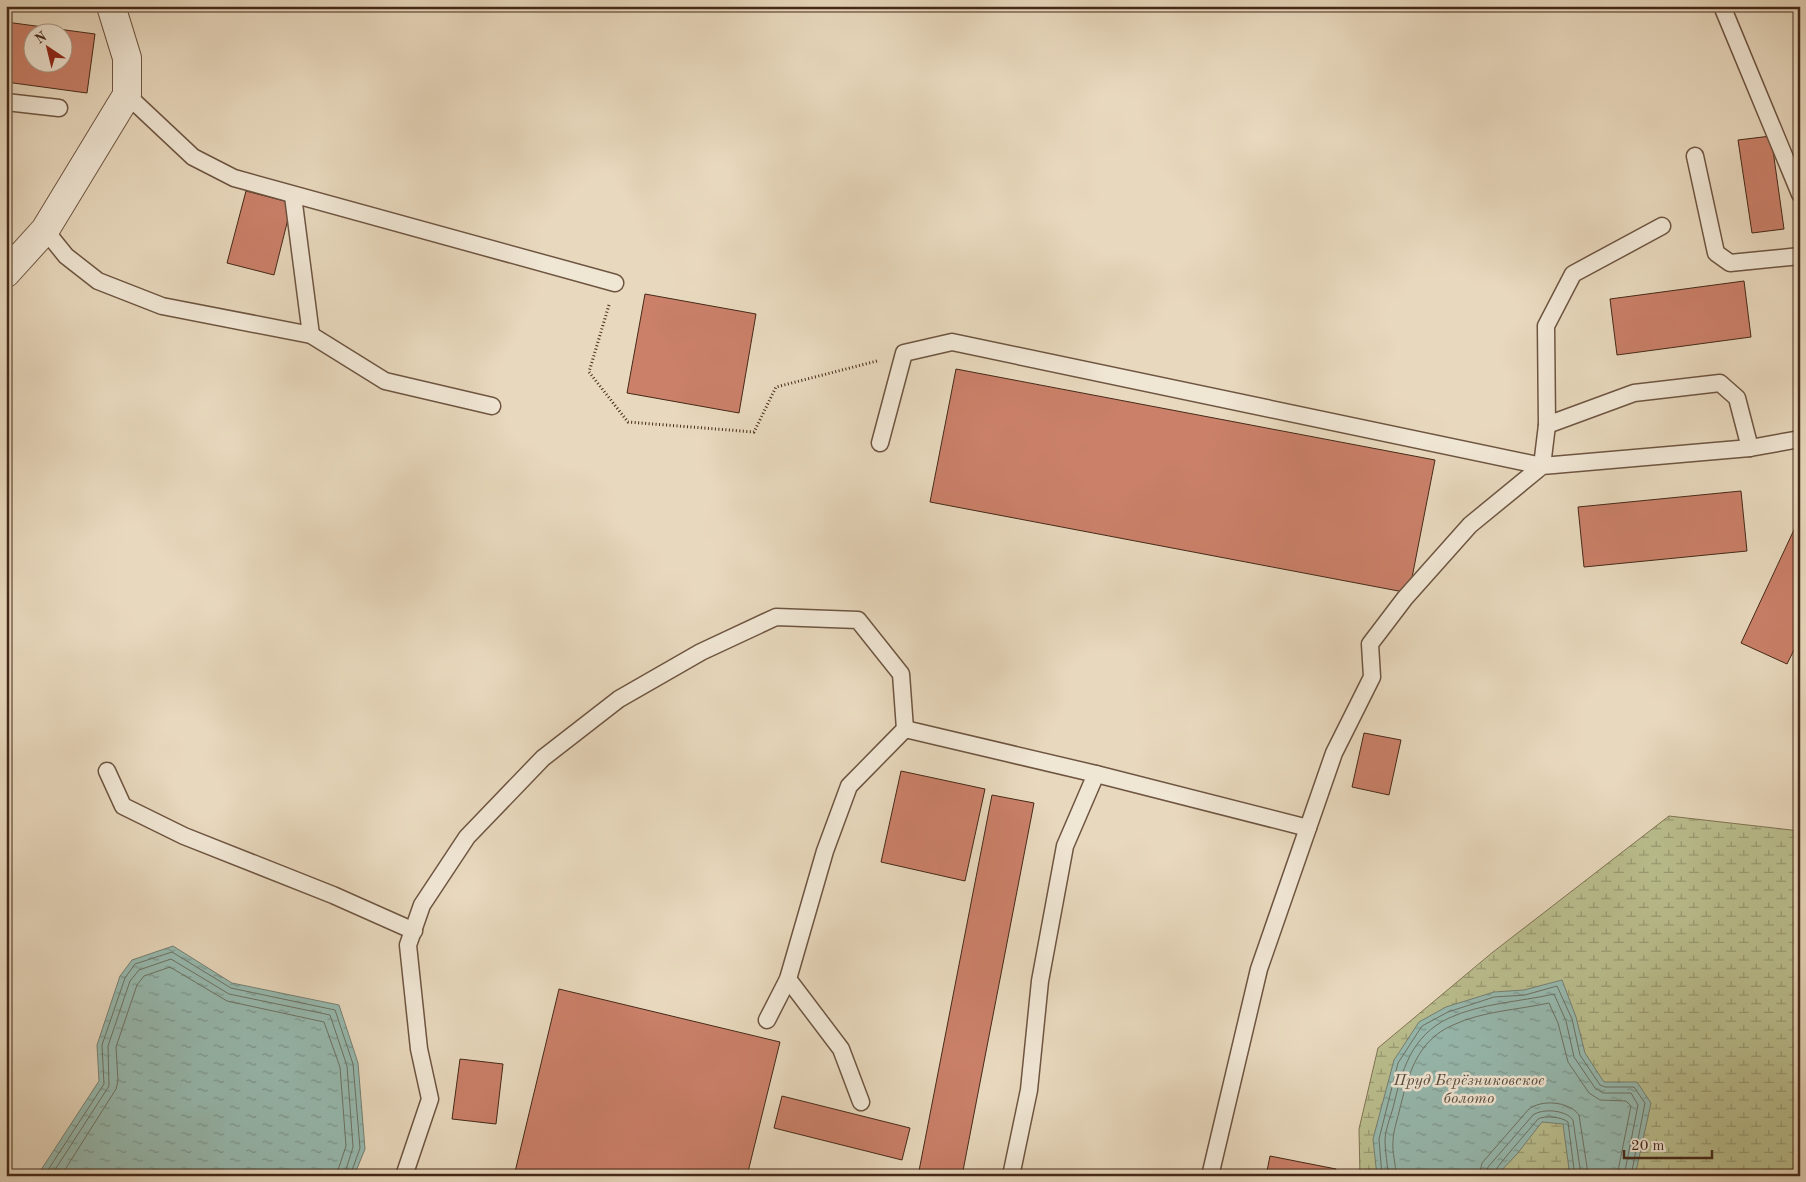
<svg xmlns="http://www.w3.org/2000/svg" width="1806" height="1182" font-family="'Old Standard TT',serif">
  <defs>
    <pattern id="wetland-marsh" width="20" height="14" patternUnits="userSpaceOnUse" patternTransform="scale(1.25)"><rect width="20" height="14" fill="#babe8e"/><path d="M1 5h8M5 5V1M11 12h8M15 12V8" fill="none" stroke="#999a73"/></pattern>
    <pattern id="water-ripples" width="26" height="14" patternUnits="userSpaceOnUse" patternTransform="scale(1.25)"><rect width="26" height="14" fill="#97bab0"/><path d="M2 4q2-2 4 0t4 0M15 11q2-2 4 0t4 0" fill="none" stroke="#7d978e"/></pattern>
  </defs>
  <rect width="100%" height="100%" fill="#e8d8bd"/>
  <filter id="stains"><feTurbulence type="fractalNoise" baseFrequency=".004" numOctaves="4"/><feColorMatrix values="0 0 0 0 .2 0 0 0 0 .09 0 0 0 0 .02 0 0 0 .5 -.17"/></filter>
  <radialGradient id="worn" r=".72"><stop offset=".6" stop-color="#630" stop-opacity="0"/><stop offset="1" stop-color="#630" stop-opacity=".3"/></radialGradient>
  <polygon fill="url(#wetland-marsh)" stroke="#807453" points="1669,816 1800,831 1800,1176 1360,1176 1359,1129 1378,1048 1493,952"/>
  <g fill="url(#water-ripples)" stroke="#768073">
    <polygon points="173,946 232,983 339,1005 358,1063 365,1149 354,1176 37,1176 99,1081 97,1045 120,976 132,960"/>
    <polygon points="1562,980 1576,1017 1585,1053 1604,1082 1637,1082 1651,1103 1635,1176 1567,1176 1569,1169 1563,1124 1542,1122 1517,1154 1496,1176 1377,1176 1373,1139 1394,1060 1419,1022 1446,1007 1494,992 1524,990"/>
  </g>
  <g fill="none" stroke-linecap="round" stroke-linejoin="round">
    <g stroke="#6e7264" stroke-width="1">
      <polyline points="44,1176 104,1084 102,1045 125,978 135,964 172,952 231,988 335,1010 353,1064 360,1148 350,1176"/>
      <polyline points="51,1176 109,1086 108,1046 130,981 139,970 171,959 229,994 330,1015 347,1066 353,1147 344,1176"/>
      <polyline points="61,1176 116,1089 118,1081 116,1047 137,985 144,976 170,967 227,1001 324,1022 340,1067 346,1146 336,1176"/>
      <polyline points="1382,1176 1379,1139 1398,1063 1422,1026 1448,1012 1494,997 1525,995 1557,986 1572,1019 1580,1055 1600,1085 1605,1087 1634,1087 1645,1103 1631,1176"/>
      <path d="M1388,1176c0,-12 -3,-23 -3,-35 0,-10 5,-23 8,-33 9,-38 18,-72 56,-90 33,-15 70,-16 105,-24l12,27 8,36 21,31 8,5h28l7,12 -14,71"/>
      <path d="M1396,1176c0,-12 -4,-23 -3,-34 0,-10 4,-21 6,-30 9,-36 17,-71 54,-87 30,-14 64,-15 96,-22l9,20 10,39 21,31 11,7 26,1 5,5 -14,70"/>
      <path d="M1479,1176l3,-13 46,-53c12,-11 41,-9 51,5l8,52 -1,9"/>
      <path d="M1486,1176l2,-9 45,-52c10,-7 33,-5 40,5l7,48 -2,8"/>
      <path d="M1492,1176c1,-6 39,-48 46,-57 7,-4 24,-2 30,3l6,47 -2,7"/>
    </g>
  </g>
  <g fill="#ca8069" stroke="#452918" fill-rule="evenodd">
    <path d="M6,22l89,12 -8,59 -81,-11zM32,32h30v30h-30z"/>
    <polygon points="1771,136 1784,229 1752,233 1738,140"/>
    <polygon points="1800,159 1800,187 1787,166"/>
    <polygon points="246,191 292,203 274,275 227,263"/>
    <polygon points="1744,281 1751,337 1617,355 1610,299"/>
    <polygon points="645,294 756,314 739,413 627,393"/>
    <polygon points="956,369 1435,460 1409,593 930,502"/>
    <polygon points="1741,491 1747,551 1584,567 1578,507"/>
    <polygon points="1800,517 1800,638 1787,664 1741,643"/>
    <polygon points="1364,733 1401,740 1389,795 1352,787"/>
    <polygon points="901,771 985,789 965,881 881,862"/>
    <polygon points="992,795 1034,803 962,1176 918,1176"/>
    <polygon points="559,989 780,1042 747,1176 514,1176"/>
    <polygon points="460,1059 503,1064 496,1124 452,1119"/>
    <polygon points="782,1096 910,1128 902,1160 774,1128"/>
    <polygon points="1270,1156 1336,1169 1335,1176 1266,1176"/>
  </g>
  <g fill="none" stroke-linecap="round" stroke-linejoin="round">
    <defs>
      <g id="service">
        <polyline points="1722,6 1800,194"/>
        <polyline points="127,95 193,157 234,178 615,283"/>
        <polyline points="6,102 59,108"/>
        <polyline points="1695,156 1716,253 1730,263 1800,256"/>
        <polyline points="293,196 311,335"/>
        <polyline points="45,230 66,256 98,281 162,306 311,335 385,381 492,406"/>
        <polyline points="1547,425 1634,393 1720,383 1737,398 1750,448"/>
        <polyline points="880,443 904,353 952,342 1542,466 1547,425 1546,326 1573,274 1662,226"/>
        <polyline points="107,771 123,806 184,836 333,895 414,931"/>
        <polyline points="1096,774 1308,828"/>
        <polyline points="788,979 841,1049 861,1102"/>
        <polyline points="767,1020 788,979 825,851 849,786 905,729 1096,774 1065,846 1040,981 1029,1090 1011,1176"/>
        <polyline points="404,1176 430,1099 419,1049 408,945 422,905 467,837 543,758 619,699 701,652 776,617 858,620 901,674 905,729"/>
        <polyline points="1210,1176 1259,969 1334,753 1372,677 1370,644 1405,598 1470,525 1542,466 1750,448 1800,439"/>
      </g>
      <polyline id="minor" points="6,273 45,230 127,95 127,58 111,6"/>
    </defs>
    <use href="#service" stroke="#6e5541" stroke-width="19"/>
    <use href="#minor" stroke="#6e5541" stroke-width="30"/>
    <polyline stroke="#452918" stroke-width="3" stroke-dasharray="1 2.5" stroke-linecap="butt" points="609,305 589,372 628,422 754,432 776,387 877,361"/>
    <use href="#service" stroke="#f0e6d4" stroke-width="16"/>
    <use href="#minor" stroke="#f0e6d4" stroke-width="28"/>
  </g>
  <g text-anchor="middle" stroke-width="5" stroke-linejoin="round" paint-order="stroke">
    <g font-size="16" font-style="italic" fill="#5a4d3e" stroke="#f0e6d4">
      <text x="1469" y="1085">Пруд Берёзниковское<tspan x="1469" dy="18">болото</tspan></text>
    </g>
  </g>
  <rect width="1806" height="1182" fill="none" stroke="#e8d8bd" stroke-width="25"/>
  <rect x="8" y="8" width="1791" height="1167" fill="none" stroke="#452918" stroke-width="2.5"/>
  <rect x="12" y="12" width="1781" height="1157" fill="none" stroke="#452918"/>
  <g transform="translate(48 48) rotate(325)"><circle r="24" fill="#f0e6d4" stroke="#ac9a89"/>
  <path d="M0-4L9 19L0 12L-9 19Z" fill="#8f2418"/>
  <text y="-8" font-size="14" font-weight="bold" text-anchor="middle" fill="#452918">N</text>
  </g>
  <path d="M1624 1150v8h88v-8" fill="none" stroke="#452918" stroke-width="2.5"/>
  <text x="1631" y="1150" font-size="15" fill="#452918" stroke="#f0e6d4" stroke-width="4" paint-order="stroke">20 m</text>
  <rect width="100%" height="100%" filter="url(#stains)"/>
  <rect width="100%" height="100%" fill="url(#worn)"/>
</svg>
